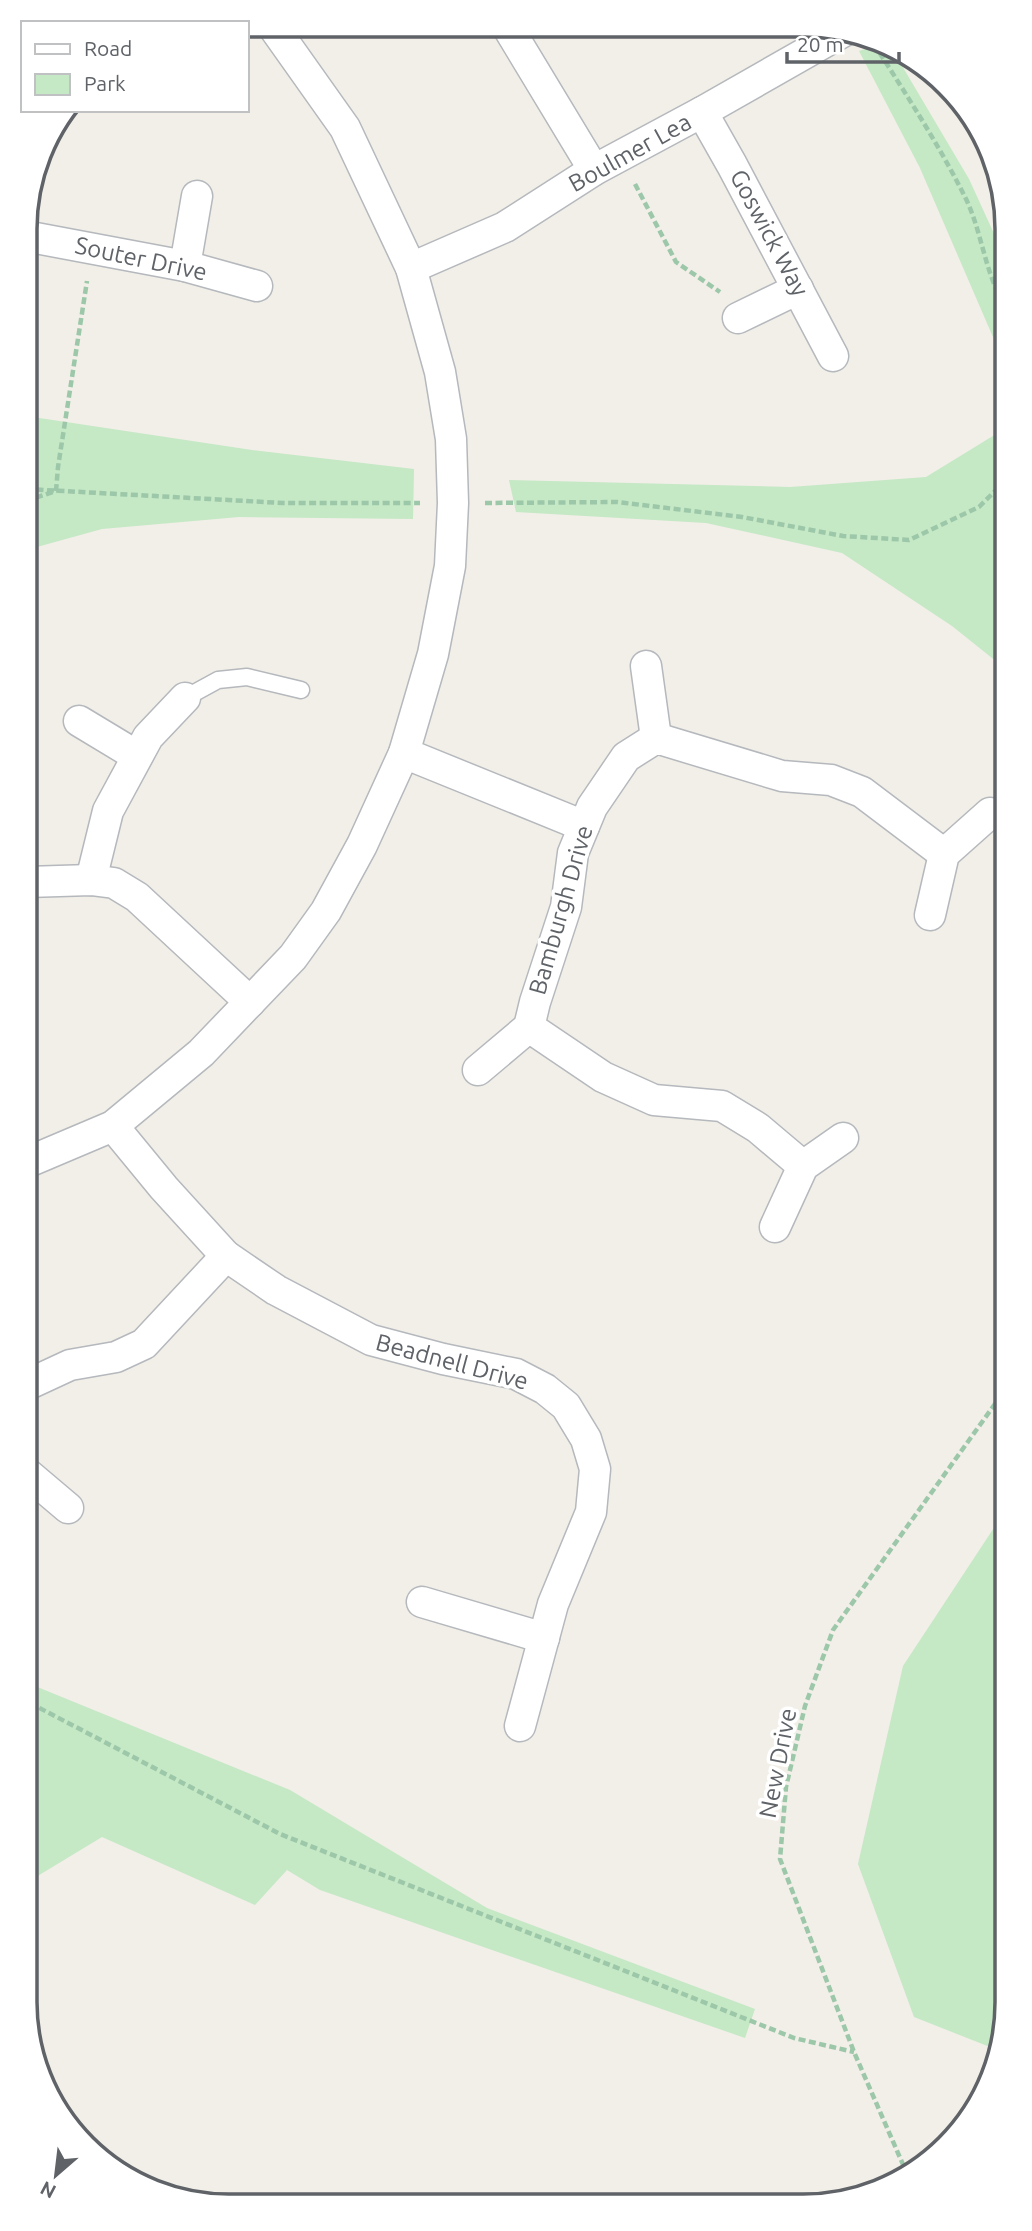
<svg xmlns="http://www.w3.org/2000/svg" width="1032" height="2231" font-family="Ubuntu,sans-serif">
  <rect width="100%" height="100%" fill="#f1efe8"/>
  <g fill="#c5e8c5">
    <polygon points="877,45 895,54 969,179 1001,249 1001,368 996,344 920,168 859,51"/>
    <polygon points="26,416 252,450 414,469 413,519 239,517 102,529 26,550"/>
    <polygon points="1001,431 1002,666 952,626 842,553 706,523 516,512 509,480 790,487 926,477"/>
    <polygon points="1005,1511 1007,2016 995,2049 914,2017 858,1864 903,1666"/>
    <polygon points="30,1684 290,1790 487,1908 755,2009 745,2038 320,1890 287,1870 255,1905 102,1837 31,1880"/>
  </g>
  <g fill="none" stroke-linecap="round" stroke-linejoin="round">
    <defs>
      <polyline id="lane" points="185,698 218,680 247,677 301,690"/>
      <g id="street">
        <polyline points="507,26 594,170"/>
        <polyline points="702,112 732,165 833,356"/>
        <polyline points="25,236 185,266 257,286"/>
        <polyline points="185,266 197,196"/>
        <polyline points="411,268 505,227 594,170 702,112 846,30"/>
        <polyline points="738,318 798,289"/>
        <polyline points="646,666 656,738"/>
        <polyline points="79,721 137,756"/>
        <polyline points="404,753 584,826"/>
        <polyline points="91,880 108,811 148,737 185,698"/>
        <polyline points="27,882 91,880 114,883 137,897 250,1002"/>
        <polyline points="930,915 944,854 990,813"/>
        <polyline points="478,1070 529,1027"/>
        <polyline points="113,1126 164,1188 226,1256 276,1290 371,1340 443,1359 516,1374 545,1389 566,1406 586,1439 595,1469 591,1512 553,1604 520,1726"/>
        <polyline points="28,1162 113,1126 201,1053 293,957 326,911 362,845 404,753 433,654 450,566 453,503 451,439 440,372 411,268 345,128 272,25"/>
        <polyline points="803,1166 758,1128 722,1106 654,1100 603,1077 529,1027 535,1002 566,907 573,853 592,807 626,757 656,738 782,776 831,780 862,792 944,854"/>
        <polyline points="775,1227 803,1166 843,1138"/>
        <polyline points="29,1384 70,1365 116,1357 144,1344 226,1256"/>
        <polyline points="29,1475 68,1508"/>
        <polyline points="422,1602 544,1638"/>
      </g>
    </defs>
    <use href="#lane" stroke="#b5b8bc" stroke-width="19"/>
    <use href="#street" stroke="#b5b8bc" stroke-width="33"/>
    <g stroke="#9cc7a9" stroke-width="4.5" stroke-dasharray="7 3.5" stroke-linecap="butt">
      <path d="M874,44c32,50 65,101 91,153 16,32 19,70 36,102"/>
      <polyline points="635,184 676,262 720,292"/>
      <polyline points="26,489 283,503 420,503"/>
      <polyline points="26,501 56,491 58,467 87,281"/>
      <polyline points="485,503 617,502 742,517 843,536 909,540 979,507 1002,484"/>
      <polyline points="30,1703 280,1834 794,2038 854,2052"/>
      <polyline points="908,2176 854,2052 780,1859 786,1787 805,1706 833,1630 1005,1390"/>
    </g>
    <use href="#lane" stroke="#fff" stroke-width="16"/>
    <use href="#street" stroke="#fff" stroke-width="30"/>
  </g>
  <g text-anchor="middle" stroke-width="7" stroke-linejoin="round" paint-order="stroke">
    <g font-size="24" fill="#5f6368" stroke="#fff">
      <text transform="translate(630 153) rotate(-29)" y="8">Boulmer Lea</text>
      <text transform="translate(769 233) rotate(62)" y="8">Goswick Way</text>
      <text transform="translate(141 259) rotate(12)" y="8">Souter Drive</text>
      <text transform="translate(561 910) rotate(-74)" y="8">Bamburgh Drive</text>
      <text transform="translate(452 1362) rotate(15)" y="8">Beadnell Drive</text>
      <text transform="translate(778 1763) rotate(-79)" y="8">New Drive</text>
    </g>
  </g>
  <path d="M0 0H1032V2231H0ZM229 37H803A192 192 0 0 1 995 229V2002A192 192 0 0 1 803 2194H229A192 192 0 0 1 37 2002V229A192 192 0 0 1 229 37Z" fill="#fff" fill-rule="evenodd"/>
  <path fill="none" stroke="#5f6368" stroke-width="3.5" d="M229 37H803A192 192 0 0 1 995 229V2002A192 192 0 0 1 803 2194H229A192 192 0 0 1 37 2002V229A192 192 0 0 1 229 37Z"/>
  <rect x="21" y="21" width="228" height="91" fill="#ffffff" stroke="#bfc1c3" stroke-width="2"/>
  <rect x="35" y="44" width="35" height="10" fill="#ffffff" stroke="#bfc1c3" stroke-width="2"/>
  <text x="84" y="56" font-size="21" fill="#5f6368">Road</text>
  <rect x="35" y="74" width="35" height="21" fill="#c5e8c5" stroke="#bfc1c3" stroke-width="2"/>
  <text x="84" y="91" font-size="21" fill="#5f6368">Park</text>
  <g transform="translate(56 2175) rotate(208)" stroke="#ffffff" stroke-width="5" paint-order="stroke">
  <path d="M0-5L12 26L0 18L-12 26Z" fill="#5f6368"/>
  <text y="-10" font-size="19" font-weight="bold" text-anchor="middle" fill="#5f6368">N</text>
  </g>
  <path d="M787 52v10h112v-10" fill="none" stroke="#5f6368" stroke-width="3.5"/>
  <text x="797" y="52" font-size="21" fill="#5f6368" stroke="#ffffff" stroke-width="5" paint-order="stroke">20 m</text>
</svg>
